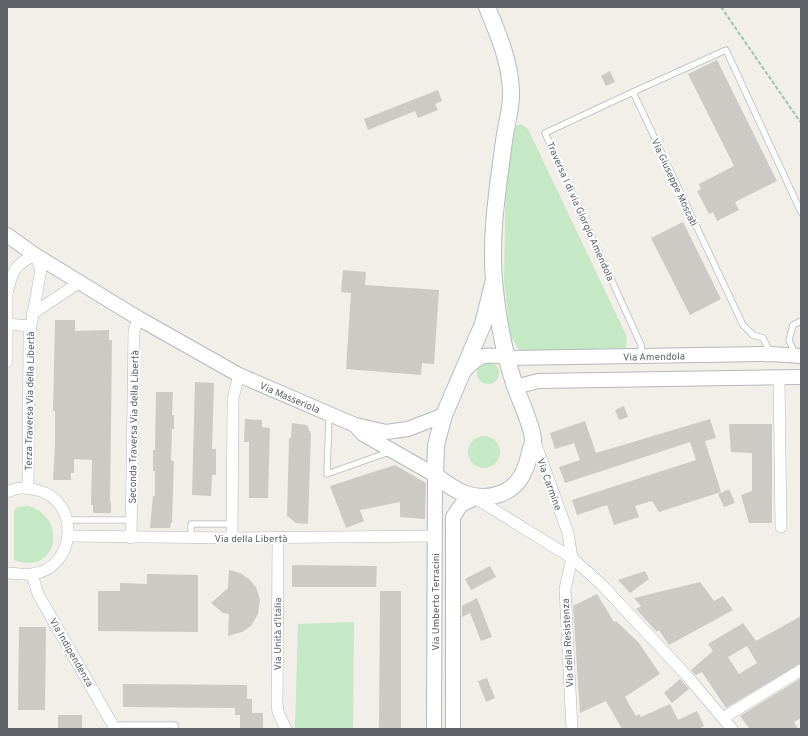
<svg xmlns="http://www.w3.org/2000/svg" width="808" height="736" font-family="Overpass,sans-serif">
  <rect width="100%" height="100%" fill="#f1efe8"/>
  <g fill="#c5e8c5">
    <polygon points="521,124 528,129 627,337 626,348 523,351 519,350 510,335 504,279 506,172 515,128 517,125"/>
    <circle cx="488" cy="373" r="11"/>
    <circle cx="484" cy="452" r="16"/>
    <path d="M28,506c35,9 32,56 1,57 -5,0 -11,-2 -15,-3v-50l4,-3z"/>
    <polygon points="354,622 353,729 295,729 298,624"/>
  </g>
  <g fill="#cccac5" fill-rule="evenodd">
    <polygon points="717,60 777,181 735,202 739,210 717,221 713,212 709,214 697,191 701,189 699,184 734,166 688,74"/>
    <polygon points="610,71 615,82 606,86 601,76"/>
    <polygon points="438,90 442,101 435,104 438,110 418,118 415,111 368,130 364,119"/>
    <polygon points="683,222 721,299 690,315 651,238"/>
    <polygon points="343,270 366,272 365,285 439,290 434,364 422,363 421,375 346,369 351,293 341,292"/>
    <polygon points="55,320 75,320 75,331 109,330 109,340 112,340 110,502 111,502 111,513 93,513 93,505 91,505 92,460 74,459 74,473 71,473 71,480 53,480 55,445 55,411 53,411"/>
    <polygon points="195,382 214,383 212,449 216,449 216,475 212,475 211,496 192,495"/>
    <polygon points="156,392 173,392 172,415 174,415 174,429 172,429 171,461 174,461 172,523 171,523 170,528 150,528 153,496 155,496 155,471 153,471 153,450 155,450"/>
    <polygon points="624,406 628,417 619,420 615,410"/>
    <polygon points="245,419 262,420 262,427 270,428 268,498 249,498 249,442 244,442"/>
    <polygon points="710,419 716,438 705,441 721,492 659,512 652,501 635,506 639,517 614,525 607,505 577,515 572,500 696,460 690,442 565,483 559,467 580,460 574,443 555,449 550,433 585,421 596,453"/>
    <polygon points="292,423 307,425 311,434 308,524 296,523 287,516 289,438 291,438"/>
    <polygon points="729,424 772,424 772,523 749,523 741,495 752,491 752,453 731,452"/>
    <polygon points="395,465 426,483 425,519 400,517 400,502 360,510 364,521 346,528 330,486"/>
    <polygon points="729,489 735,503 724,507 718,494"/>
    <polygon points="292,565 377,566 376,587 292,587"/>
    <polygon points="490,566 496,577 471,590 465,579"/>
    <polygon points="229,570 240,573 249,579 256,587 260,600 258,614 251,626 242,632 228,636 229,614 223,613 211,603 228,588"/>
    <polygon points="645,571 649,579 630,593 618,580"/>
    <polygon points="147,574 198,575 198,632 98,631 98,591 120,591 120,583 147,584"/>
    <polygon points="700,582 714,601 723,596 733,610 669,645 659,630 657,632 636,609 641,606 634,598"/>
    <polygon points="380,591 401,591 401,729 379,729"/>
    <polygon points="597,594 614,622 616,621 639,643 660,674 625,697 636,716 639,714 641,717 670,704 678,720 697,711 704,726 699,729 622,729 606,701 580,713 573,606"/>
    <polygon points="477,598 492,637 481,641 470,613 462,617 462,606"/>
    <path d="M801,616v47l-75,45 -24,-36 -6,3 -5,-5 22,-19 -5,-7 35,-21 13,18zM747,646l10,17 -18,11 -11,-17z"/>
    <polygon points="19,627 46,627 45,710 18,710"/>
    <polygon points="487,678 495,698 486,702 478,681"/>
    <polygon points="801,678 801,718 794,722 798,729 750,729 740,716"/>
    <polygon points="680,679 689,689 672,703 664,693"/>
    <polygon points="123,684 247,685 247,699 252,699 252,713 263,713 263,729 240,729 240,715 235,715 235,708 123,707"/>
    <rect x="58" y="715" width="24" height="14"/>
  </g>
  <g fill="none" stroke-linecap="round" stroke-linejoin="round">
    <defs>
      <g id="service">
        <polyline points="633,92 545,133 641,345 642,355"/>
        <polyline points="771,354 763,338 753,335 743,325 633,92 726,50 801,212"/>
        <polyline points="795,354 789,340 793,325 801,321"/>
        <polyline points="329,415 327,474 389,452"/>
        <polyline points="68,520 132,520"/>
        <polyline points="191,538 191,524 232,524"/>
        <polyline points="114,726 121,725 175,725 175,729"/>
      </g>
      <g id="minor">
        <path d="M7,293c5,-21 8,-29 28,-38l6,14 -12,68 -1,151"/>
        <polyline points="7,293 7,362"/>
        <polyline points="32,314 80,282"/>
        <polyline points="7,324 30,326"/>
        <polyline points="779,378 781,527"/>
        <polyline points="534,439 568,533 572,558 565,589 572,729"/>
        <path d="M7,492c11,-5 18,-5 30,-2 45,11 39,79 -5,84 -8,1 -17,-1 -25,-1"/>
        <polyline points="475,498 572,558 601,584 688,677 732,729"/>
        <polyline points="68,536 232,538 435,536"/>
        <polyline points="131,538 134,331 138,318"/>
        <polyline points="232,538 233,398 239,375"/>
        <polyline points="278,538 277,703 278,712 286,729"/>
        <polyline points="32,574 38,594 115,729"/>
        <polyline points="723,718 801,670"/>
      </g>
      <g id="tertiary">
        <polyline points="7,235 35,255 138,318 239,375 355,425 363,434 435,475 434,729"/>
        <path d="M464,371c16,-17 21,-18 44,-13l263,-4 30,2"/>
        <polyline points="515,387 538,381 801,377"/>
        <polyline points="356,425 386,432 408,429 444,415"/>
        <polyline points="453,729 453,517 461,505 475,498"/>
      </g>
      <path id="secondary" d="M487,7c11,27 23,54 24,84 1,17 -5,33 -7,50 -6,46 -14,93 -10,139 3,35 10,73 21,106 6,17 15,34 18,52 1,4 -2,10 -3,14 -4,19 -11,35 -30,42 -26,9 -45,-3 -65,-19l1,-30 8,-30 39,-91 11,-44"/>
    </defs>
    <use href="#service" stroke="#b5b8bc" stroke-width="7"/>
    <use href="#minor" stroke="#b5b8bc" stroke-width="12"/>
    <use href="#tertiary" stroke="#b5b8bc" stroke-width="16"/>
    <use href="#secondary" stroke="#b6babf" stroke-width="18"/>
    <polyline stroke="#9cc7a9" stroke-width="2" stroke-dasharray="4 2" stroke-linecap="butt" points="721,7 801,123"/>
    <use href="#service" stroke="#fff" stroke-width="5.5"/>
    <use href="#minor" stroke="#fff" stroke-width="11"/>
    <use href="#tertiary" stroke="#fff" stroke-width="14"/>
    <use href="#secondary" stroke="#fff" stroke-width="16"/>
  </g>
  <g text-anchor="middle" stroke-width="4" stroke-linejoin="round" paint-order="stroke">
    <g font-size="10" fill="#5f6368" stroke="#fff">
      <text transform="translate(675 182) rotate(65)" y="4">Via Giuseppe Moscati</text>
      <text transform="translate(581 211) rotate(66)" y="4">Traversa I di via Giorgio Amendola</text>
      <text transform="translate(654 356) rotate(-1)" y="4">Via Amendola</text>
      <text transform="translate(290 397) rotate(23)" y="4">Via Masseriola</text>
      <text transform="translate(29 401) rotate(-89)" y="4">Terza Traversa Via della Libertà</text>
      <text transform="translate(133 427) rotate(-89)" y="4">Seconda Traversa Via della Libertà</text>
      <text transform="translate(550 484) rotate(70)" y="4">Via Carmine</text>
      <text x="251" y="542">Via della Libertà</text>
      <text transform="translate(435 602) rotate(-90)" y="4">Via Umberto Terracini</text>
      <text transform="translate(277 634) rotate(-90)" y="4">Via Unità d'Italia</text>
      <text transform="translate(567 643) rotate(-93)" y="4">Via della Resistenza</text>
      <text transform="translate(72 652) rotate(60)" y="4">Via Indipendenza</text>
    </g>
  </g>
  <rect width="808" height="736" fill="none" stroke="#5f6368" stroke-width="16"/>
</svg>
